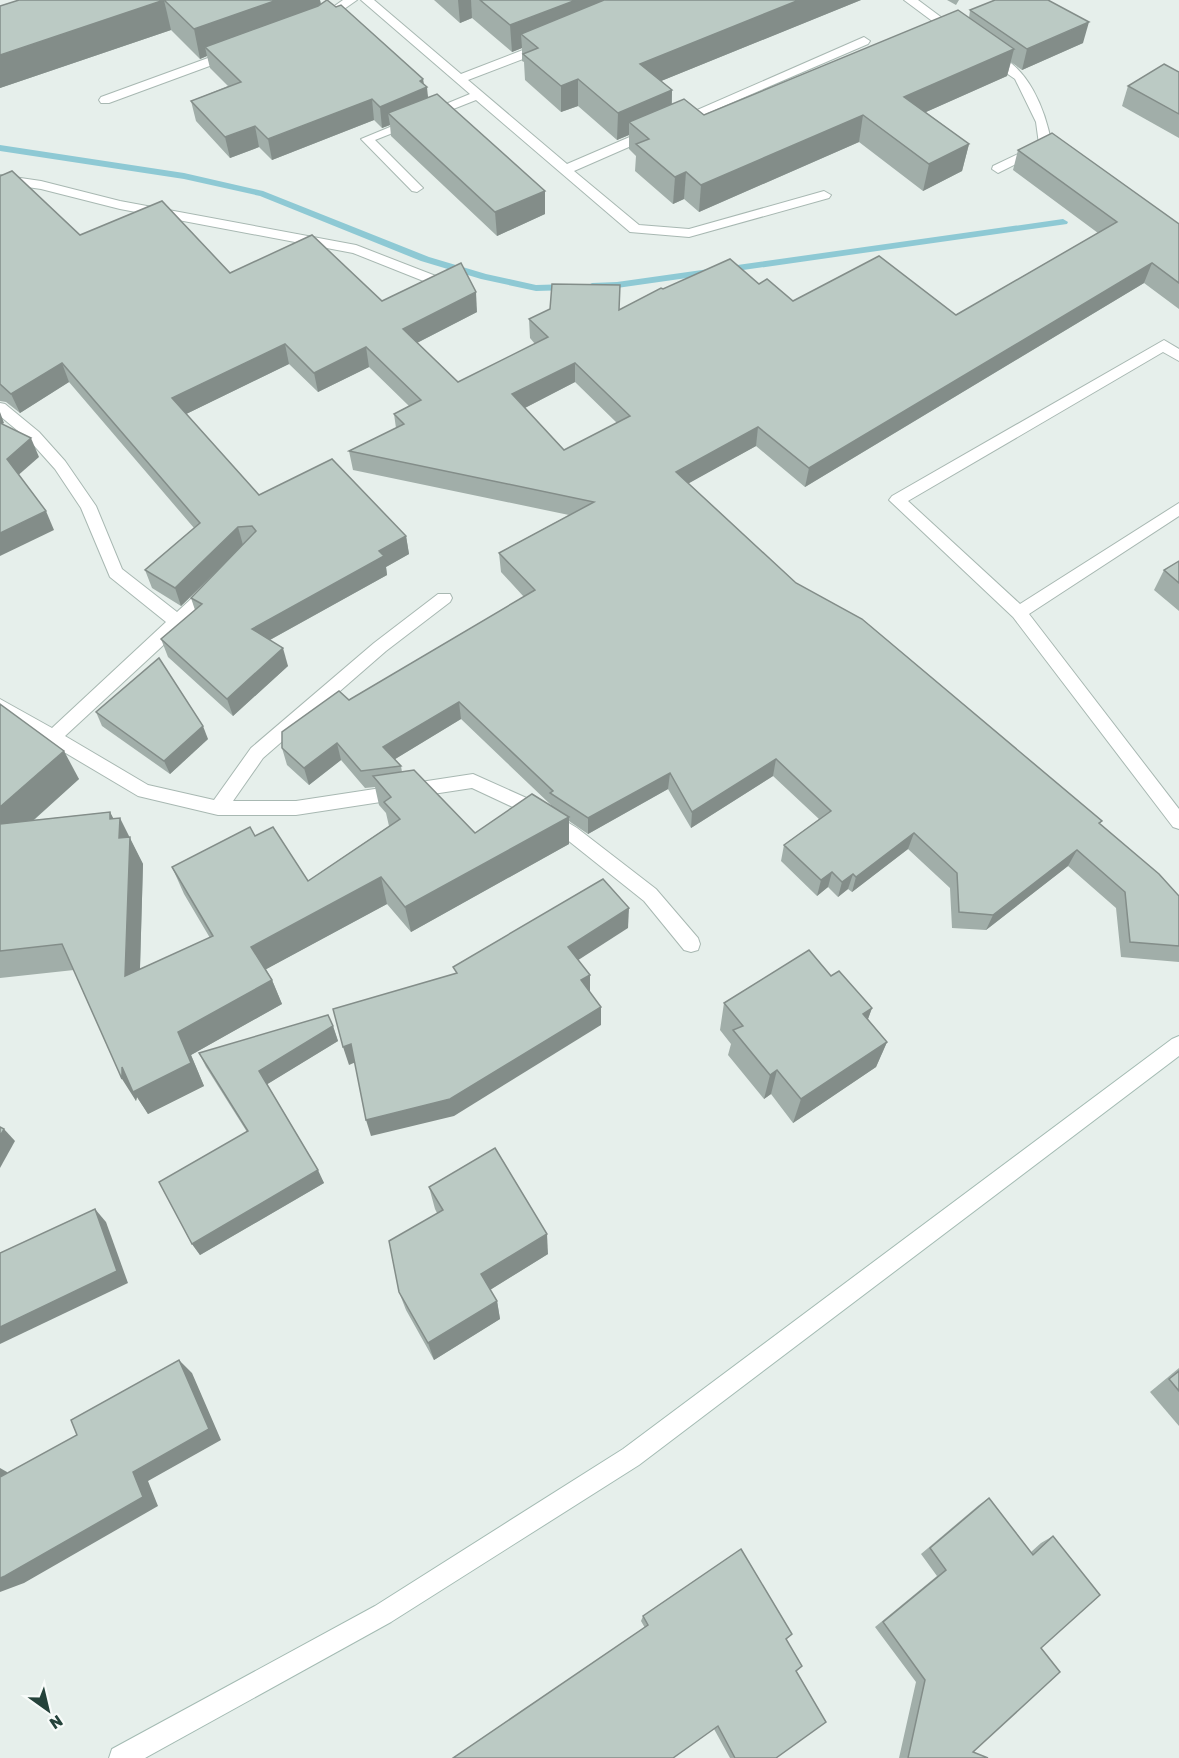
<svg xmlns="http://www.w3.org/2000/svg" width="1179" height="1758" font-family="Rubik,sans-serif">
  <rect width="100%" height="100%" fill="#e6efeb"/>
  <g fill="none" stroke-linecap="round" stroke-linejoin="round">
    <g fill="#8ec9d4" fill-rule="evenodd">
      <polygon points="0,145 184,173 263,191 429,257 486,274 536,285 570,284 575,287 570,290 536,291 481,279 421,261 260,196 184,179 0,151"/>
      <polygon points="1063,219 1068,222 1067,224 617,288 592,289 587,286 592,283 617,282"/>
    </g>
    <defs>
      <g id="lane">
        <polygon points="343,0 357,0 327,21 319,21 319,17"/>
        <polygon points="361,0 374,0 461,74 541,43 549,43 549,49 468,80 567,164 646,130 654,130 656,133 654,136 574,171 639,225 689,229 824,191 831,195 829,198 689,237 630,232 476,100 375,140 423,188 417,192 412,191 361,139 470,94"/>
        <polygon points="904,0 918,0 961,32 959,35 951,35"/>
        <polygon points="864,37 870,41 868,44 682,124 674,124 672,121"/>
        <polygon points="230,50 234,51 234,57 109,103 101,103 99,100 101,97"/>
        <path d="M990,52c38,11 56,59 62,94l-54,27 -6,-4 1,-3 46,-22 -3,-22 -21,-43 -29,-20 -2,-3z"/>
        <polygon points="1164,340 1179,349 1179,361 1163,352 908,501 1020,604 1179,503 1179,516 1029,614 1179,809 1179,829 1173,827 1013,617 889,500 892,496"/>
      </g>
      <g id="street">
        <polygon points="0,175 41,181 120,201 356,245 441,278 443,281 441,284 431,284 353,253 120,209 41,189 0,183"/>
        <polygon points="0,403 5,404 39,432 65,461 96,506 122,569 177,612 205,586 217,586 219,590 184,626 65,736 148,785 214,800 251,748 374,643 438,594 450,594 452,598 450,602 386,651 263,758 233,801 296,801 473,774 531,800 577,828 656,889 698,938 700,944 698,950 691,952 684,950 644,901 565,838 519,810 472,788 296,815 218,815 138,796 0,714 0,699 52,728 166,622 110,577 81,508 55,469 29,440 0,416"/>
      </g>
      <polygon id="secondary" points="1179,1036 1179,1056 639,1465 391,1622 145,1758 109,1758 112,1749 375,1606 623,1449 1172,1039"/>
    </defs>
    <use href="#lane" stroke="#a8b8b2" stroke-width="2"/>
    <use href="#street" stroke="#a8b8b2" stroke-width="2"/>
    <use href="#secondary" stroke="#a4bbb3" stroke-width="2"/>
    <use href="#lane" fill="#fff" fill-rule="evenodd"/>
    <use href="#street" fill="#fff" fill-rule="evenodd"/>
    <use href="#secondary" fill="#fff" fill-rule="evenodd"/>
  </g>
  <g fill="#a1aea9" fill-rule="evenodd">
    <polygon points="19,0 320,0 321,4 336,7 423,79 424,84 428,97 545,191 545,214 497,236 391,136 390,125 382,128 374,120 272,160 259,147 230,158 196,121 191,101 228,86 210,68 207,56 200,59 171,30 0,88 0,6"/>
    <polygon points="434,0 861,0 661,81 672,90 672,104 704,115 969,18 970,10 1083,43 1022,70 1011,62 1007,76 926,112 969,144 962,171 923,191 859,142 699,212 684,199 673,204 635,171 636,156 629,149 629,135 617,140 578,106 561,112 525,80 524,62 522,61 522,48 512,52 472,18 460,23"/>
    <polygon points="947,0 959,0 956,5"/>
    <polygon points="1179,72 1179,138 1122,106 1128,86"/>
    <path d="M1018,150l161,74v85l-35,-26 -339,204 -49,-41 -68,37 108,100 306,238 -2,3 79,72v66l-58,-5 -5,-49 -48,-42 -82,64 -34,-2 -2,-40 -42,-39 -56,43 -4,-3 -10,8 -10,-10 -11,9 -36,-35 3,-16 35,-26 -46,-43 -82,52 -23,-39 -80,45 -19,-13v23l-158,88 -24,-28 -121,65 6,11 10,24 -91,51 13,31 -56,28 -11,-17 -1,4 -62,-131 -74,8v-274l79,75 -45,41 76,-8 3,7 16,18 14,27 -3,105 70,-31 -26,-44 -12,-27 83,-31 53,45 81,-55 -3,-13 -7,-8 -4,-18 -10,1 -24,-28 -32,25 -22,-20 -5,-17 67,-48 175,-103 -23,-25 -2,-19 70,-38 -216,-45 -4,-19 47,-23 -2,-14 15,-8 -40,-39 -51,25 -29,-28 -103,50 73,81 147,41 3,18 -23,13 1,8 -117,65 18,26 -55,50 -65,-59 -7,-18 34,-29 -4,-12 30,-31 -40,39 -29,-18 -7,-18 49,-42 -125,-146 -49,31 -14,-11 -6,-1v-225l80,59 150,38 152,28 95,11 -60,31 41,39 77,-38 -5,-6 -1,-19 90,-9 44,-21 96,-5 34,17 163,14 142,-82 -85,-63zM575,382l42,41 -53,27 -39,-42zM461,719l90,86 -76,28 -73,-61 -1,-6 -6,-7z"/>
    <polygon points="1179,561 1179,611 1154,590 1164,570"/>
    <polygon points="96,712 208,739 170,774 102,726"/>
    <polygon points="831,976 872,1008 868,1019 887,1042 876,1067 793,1123 771,1094 764,1099 728,1055 731,1044 720,1030 724,1003"/>
    <polygon points="333,1026 338,1041 267,1084 324,1183 200,1255 192,1244 247,1132 206,1067 199,1053"/>
    <polygon points="429,1187 548,1254 490,1290 497,1301 500,1319 434,1360 406,1310 399,1292 437,1213 435,1209"/>
    <polygon points="1179,1368 1179,1426 1150,1392"/>
    <polygon points="989,1498 1031,1552 1041,1543 1053,1536 1041,1648 973,1752 988,1758 899,1758 916,1682 875,1627 937,1576 921,1554 979,1505"/>
    <polygon points="643,1616 786,1639 796,1671 776,1758 730,1758 714,1729 645,1628 641,1621"/>
  </g>
  <g fill="#838d89">
    <polygon points="164,0 171,30 0,88 0,55"/>
    <polygon points="277,0 320,0 322,12 205,47 207,56 200,59 194,29"/>
    <polygon points="458,0 471,0 472,18 460,23"/>
    <polygon points="576,0 645,0 521,34 522,48 512,52 510,25"/>
    <polygon points="799,0 861,0 639,90 640,64"/>
    <polygon points="1089,22 1083,43 1022,70 1027,49"/>
    <polygon points="1014,49 1007,76 899,124 904,97"/>
    <polygon points="423,79 424,89 427,87 429,108 388,113 390,125 382,128 380,107"/>
    <polygon points="578,79 578,106 561,112 561,86"/>
    <polygon points="672,90 671,117 629,122 629,135 617,140 618,113"/>
    <polygon points="372,99 374,120 272,160 268,139"/>
    <polygon points="863,115 859,142 699,212 701,185"/>
    <polygon points="255,126 259,147 230,158 225,137"/>
    <polygon points="969,144 962,171 923,191 929,164"/>
    <polygon points="686,172 684,199 673,204 675,177"/>
    <polygon points="545,191 545,214 497,236 495,212"/>
    <polygon points="1152,263 1144,283 805,487 809,468"/>
    <polygon points="476,292 477,312 405,349 403,329"/>
    <polygon points="285,344 289,364 178,418 172,398"/>
    <polygon points="366,347 369,367 318,392 314,373"/>
    <polygon points="62,363 69,382 20,413 11,394"/>
    <polygon points="575,363 575,382 513,414 512,394"/>
    <polygon points="0,412 4,423 0,425"/>
    <polygon points="758,427 756,446 675,491 676,472"/>
    <polygon points="31,438 39,457 15,478 7,459"/>
    <polygon points="46,511 54,530 0,556 0,533"/>
    <polygon points="238,527 243,545 181,606 175,588"/>
    <polygon points="406,536 409,554 386,567 387,575 257,647 252,629 379,551"/>
    <polygon points="283,648 288,666 233,716 227,699"/>
    <polygon points="459,702 461,719 387,764 383,747"/>
    <polygon points="203,726 208,739 170,774 164,761"/>
    <polygon points="337,743 341,760 309,785 304,768"/>
    <polygon points="64,751 79,779 0,850 0,807"/>
    <polygon points="776,759 773,776 691,828 692,812"/>
    <polygon points="670,773 668,789 588,834 588,818"/>
    <polygon points="110,812 120,831 120,818 143,864 139,1001 125,976"/>
    <polygon points="569,817 569,844 411,932 405,907"/>
    <polygon points="914,833 908,849 852,892 856,877"/>
    <polygon points="1077,850 1068,866 986,930 993,915"/>
    <polygon points="832,872 828,887 817,896 821,880"/>
    <polygon points="853,874 848,889 838,897 842,882"/>
    <polygon points="381,877 387,904 261,972 251,947"/>
    <polygon points="629,908 628,928 569,966 568,947"/>
    <polygon points="590,975 590,994 581,980"/>
    <polygon points="272,980 282,1004 191,1055 204,1086 148,1114 137,1097 136,1101 122,1079 122,1067 178,1032"/>
    <polygon points="601,1007 601,1025 454,1116 371,1136 366,1120"/>
    <polygon points="872,1008 862,1035 863,1014"/>
    <polygon points="333,1026 338,1041 266,1085 259,1071"/>
    <polygon points="887,1042 876,1067 793,1123 801,1099"/>
    <polygon points="351,1044 356,1062 349,1065 343,1047"/>
    <polygon points="777,1070 771,1094 764,1099 770,1075"/>
    <polygon points="4,1129 15,1141 0,1168 0,1136"/>
    <polygon points="318,1170 324,1183 200,1255 192,1244"/>
    <polygon points="95,1209 106,1222 128,1283 0,1344 0,1327"/>
    <polygon points="547,1234 548,1254 485,1293 481,1274"/>
    <polygon points="497,1301 500,1319 434,1360 428,1343"/>
    <polygon points="179,1360 192,1373 221,1440 148,1481 158,1506 24,1583 0,1592 0,1578 133,1472"/>
    <polygon points="0,1468 7,1472 10,1492 0,1487"/>
  </g>
  <g fill="#bbcac4" stroke="#838d89" stroke-width="1.5" fill-rule="evenodd">
    <polygon points="19,0 277,0 194,29 164,0 0,55 0,6"/>
    <polygon points="327,0 336,7 341,5 423,79 420,81 427,87 380,107 372,99 268,139 255,126 225,137 191,101 241,82 205,47 318,6"/>
    <polygon points="480,0 576,0 510,25"/>
    <polygon points="604,0 799,0 640,64 672,90 618,113 578,79 561,86 523,54 538,48 521,34"/>
    <polygon points="995,0 1048,0 1089,22 1027,49 970,10"/>
    <polygon points="958,10 1014,49 904,97 969,144 929,164 863,115 701,185 686,172 675,177 636,144 649,139 629,122 684,99 704,115"/>
    <polygon points="1164,64 1179,72 1179,114 1128,86"/>
    <polygon points="437,94 545,191 495,212 388,113"/>
    <path d="M1052,133l127,91v59l-27,-20 -343,205 -51,-41 -82,45 120,111 66,36 240,202 -3,2 60,51 20,22v50l-49,-4 -5,-50 -48,-42 -84,65 -34,-3 -2,-39 -43,-40 -58,44 -3,-3 -11,8 -10,-10 -11,8 -37,-35 47,-34 -55,-52 -84,53 -22,-39 -82,45 -38,-25 3,-2 -94,-89 -76,45 18,19 -40,5 -24,-28 -33,25 -22,-20v-16l57,-41 10,9 186,-110 -36,-37 95,-51 -245,-51 55,-27 -10,-10 27,-14 -55,-53 -52,26 -29,-29 -113,54 87,97 73,-36 74,77 -27,15 5,5 -132,73 31,19 -56,51 -66,-60 41,-35 -11,-6 65,-67 -4,-5 -14,1 -63,61 -30,-18 55,-47 -138,-160 -51,31 -11,-10v-208l12,-5 68,64 82,-34 68,72 82,-38 70,66 79,-38 15,29 -73,37 55,53 90,-45 -19,-18 21,-10 2,-25 68,1 -1,25 42,-22 2,1 67,-30 29,25 8,-5 26,22 86,-45 77,59 161,-93 -99,-72zM575,363l55,53 -66,34 -52,-56z"/>
    <polygon points="0,423 31,438 7,459 46,511 0,533"/>
    <polygon points="1179,561 1179,583 1164,570"/>
    <polygon points="159,658 203,726 164,761 96,712"/>
    <polygon points="0,704 64,751 0,807"/>
    <polygon points="414,770 475,833 532,794 569,817 405,907 381,877 251,947 272,980 178,1032 191,1063 133,1092 122,1067 122,1079 62,944 0,951 0,824 110,812 110,819 120,818 119,838 130,837 125,976 213,936 172,867 250,827 255,836 273,827 308,881 400,819 384,802 391,797 373,776"/>
    <polygon points="603,879 629,908 568,947 590,975 581,980 601,1007 450,1099 366,1120 351,1044 343,1047 333,1009 457,973 453,967"/>
    <polygon points="809,950 831,976 839,971 872,1008 863,1014 887,1042 801,1099 777,1070 770,1075 733,1030 743,1026 724,1003"/>
    <polygon points="328,1015 333,1026 259,1071 318,1170 192,1244 159,1182 248,1131 199,1053"/>
    <polygon points="0,1127 4,1129 0,1136"/>
    <polygon points="495,1148 547,1234 481,1274 497,1301 428,1343 399,1292 389,1241 443,1210 429,1187"/>
    <polygon points="95,1209 117,1271 0,1327 0,1253"/>
    <polygon points="179,1360 209,1429 133,1472 143,1497 5,1576 0,1578 0,1477 77,1435 71,1420"/>
    <polygon points="1179,1371 1179,1391 1169,1379"/>
    <polygon points="989,1498 1033,1555 1053,1536 1100,1595 1041,1648 1060,1672 973,1752 988,1758 908,1758 925,1680 883,1622 946,1570 930,1548"/>
    <polygon points="741,1549 792,1634 786,1639 802,1666 796,1671 826,1722 776,1758 735,1758 718,1726 673,1758 453,1758 648,1625 643,1616"/>
  </g>
  <g transform="translate(48 1710) rotate(146)" stroke="#f7fbf9" stroke-width="4.5" paint-order="stroke">
  <path d="M0-4.5L10 22L0 15L-10 22Z" fill="#24423a"/>
  <text y="-9" font-size="16" font-weight="bold" text-anchor="middle" fill="#24423a">N</text>
  </g>
</svg>
